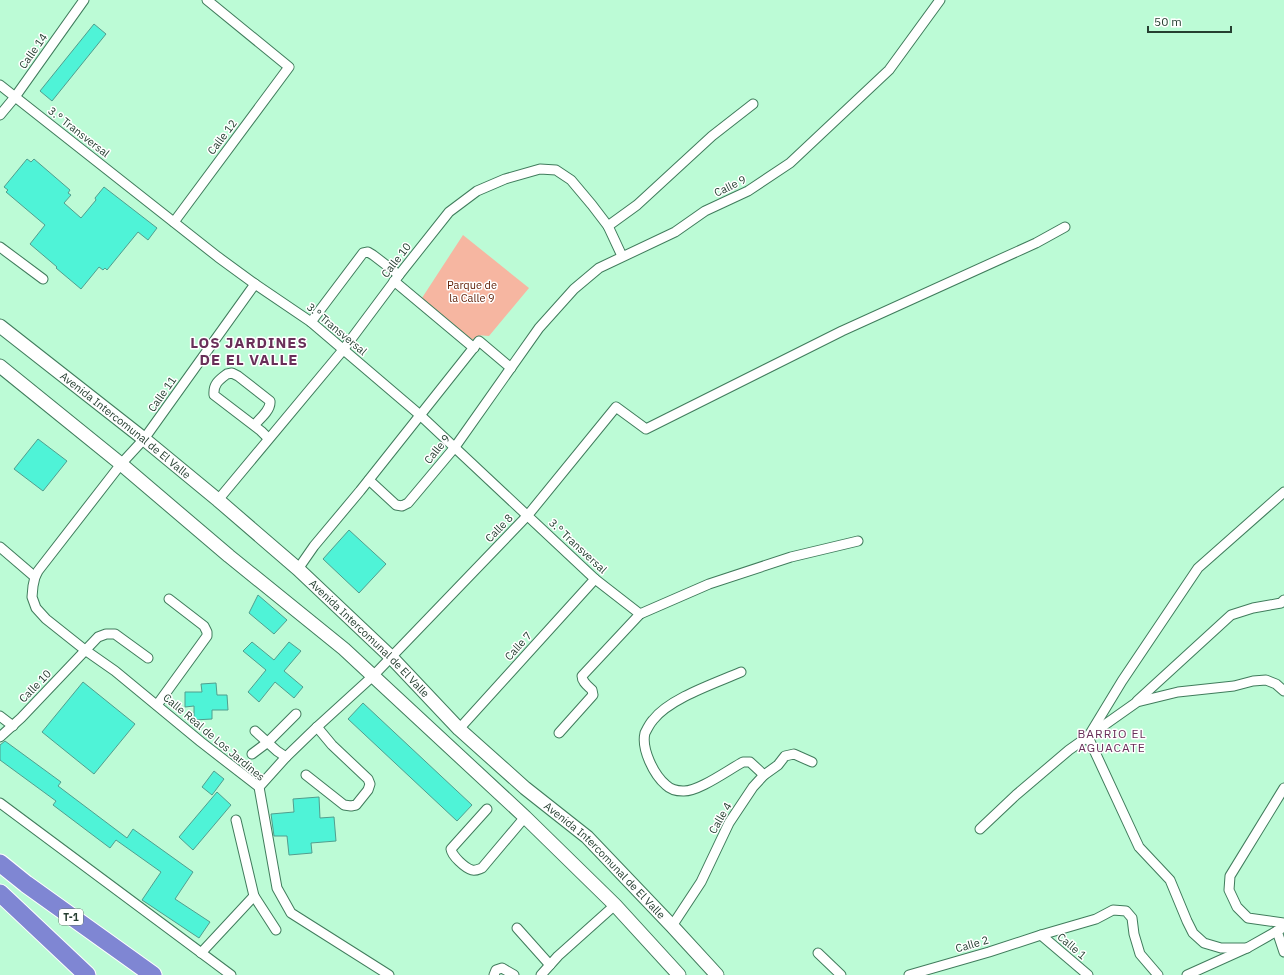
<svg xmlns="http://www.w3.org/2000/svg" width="1284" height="975" font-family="'IBM Plex Sans',sans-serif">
  <rect width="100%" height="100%" fill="#bcfbd6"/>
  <path fill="#f6b6a1" d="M463,235l66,53 -40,48c-8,-1 -11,-1 -17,4l-52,-39z"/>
  <g fill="#4ff3d7" stroke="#519e8e">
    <polygon points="94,24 106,34 52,101 40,91"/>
    <polygon points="27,159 31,162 34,159 70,190 68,193 71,195 64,203 81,218 96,200 95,198 104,187 157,228 148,240 138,232 107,270 105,268 103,270 99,267 81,289 56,268 57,267 30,244 45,225 6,192 8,190 4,187"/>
    <polygon points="38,439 67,461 43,491 14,469"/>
    <polygon points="349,530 386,564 359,593 323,559"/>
    <polygon points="258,595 287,620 274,634 249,613"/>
    <polygon points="252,642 274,660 289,642 301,651 284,671 303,687 294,698 275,682 259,702 248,692 266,670 243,651"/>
    <polygon points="83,682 135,724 94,774 42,732"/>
    <polygon points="216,683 217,695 227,695 228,710 212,710 212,719 194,720 194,706 185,707 185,692 202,692 201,684"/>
    <polygon points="363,703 472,805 457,821 348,719"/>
    <polygon points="5,741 61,782 58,786 127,838 133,829 193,872 175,899 210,922 199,938 142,900 161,872 116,840 110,848 53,805 56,801 0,760 0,745"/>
    <polygon points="214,771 224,779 212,795 202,787"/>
    <polygon points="217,792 231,805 193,850 179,837"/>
    <polygon points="319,797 320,818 334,817 336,841 311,843 312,853 289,855 287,836 274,836 271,814 294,812 293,799"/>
  </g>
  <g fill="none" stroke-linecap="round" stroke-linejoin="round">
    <defs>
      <g id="street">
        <polyline points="0,85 218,257 255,284 311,322 420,415 595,579 640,614"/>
        <polyline points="0,115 15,97 84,0"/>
        <polyline points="174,222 289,67 207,0"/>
        <polyline points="608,226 637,205 712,136 753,104"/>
        <polyline points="0,247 43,279"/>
        <polyline points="394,281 474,348"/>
        <polyline points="255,284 144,439 121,464 38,571 35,577 33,586 32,597 36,608 46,619 85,650 115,671 201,742 259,787 277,888 291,913 389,975"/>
        <polyline points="311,322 363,253 368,252 373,255 399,275"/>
        <path d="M254,425c6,-6 17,-15 16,-24l-32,-25 -6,-3 -5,1c-8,6 -14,10 -13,21l47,36 7,7"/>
        <polyline points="369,480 396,505 402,506 408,503 455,447 539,328 574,289 599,268 675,232 705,211 748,191 790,163 889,70 940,0"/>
        <polyline points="218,500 343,350 399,275 449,212 477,191 505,179 540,169 556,170 571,180 592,205 608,226 622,256"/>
        <polyline points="0,547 35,577"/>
        <polyline points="298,569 314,546 360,491 479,341 511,368"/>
        <path d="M741,672c-25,11 -71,26 -88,48 -3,3 -6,9 -8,13 -4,16 9,42 21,52 4,4 11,6 17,6 15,1 45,-21 60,-29h7l14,13"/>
        <polyline points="1137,701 1231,615 1253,608 1281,603 1284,600"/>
        <polyline points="157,705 207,636 207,632 204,626 169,599"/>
        <polyline points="0,716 13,726"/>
        <polyline points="459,729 595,579"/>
        <polyline points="255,731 277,751 286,757"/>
        <path d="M559,733l34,-38 -1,-5c-4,-4 -10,-8 -10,-14l58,-62 69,-30 82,-27 67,-16"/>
        <polyline points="0,737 21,718 98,637 106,634 115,634 148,658"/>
        <polyline points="252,754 268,742 296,714"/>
        <polyline points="306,775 344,805 351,806 356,805 368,790 370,784 368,779 332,745 317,727"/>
        <polyline points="259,787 286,757 317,727 373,676 528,515 616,407 646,429 842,331 1036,243 1065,227"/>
        <polyline points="1284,788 1230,876 1229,890 1237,907 1248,918 1284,923"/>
        <polyline points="0,803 231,975"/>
        <path d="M487,809l-36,40c1,7 14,19 21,21 4,1 7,-1 10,-2l43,-51"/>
        <polyline points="980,829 1016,795 1069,750 1137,702 1178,692 1234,686 1253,681 1266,680 1276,684 1284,691"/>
        <polyline points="254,896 276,930"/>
        <polyline points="672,926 701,882 729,823 753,787 764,775 778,765 785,756 794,754 812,762"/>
        <polyline points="517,928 550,965"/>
        <polyline points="1277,931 1284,952"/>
        <polyline points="1041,935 1088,975"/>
        <polyline points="1247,948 1221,948 1204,943 1193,933 1187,921 1170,880 1139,847 1088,737 1122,681 1198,568 1284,492"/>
        <polyline points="201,953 254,896 236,820"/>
        <polyline points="818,953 841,975"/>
        <polyline points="494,975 496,970 502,968 514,975"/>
        <polyline points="541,975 558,956 615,905"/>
        <polyline points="909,975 989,952 1041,935 1096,919 1113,910 1126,911 1132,918 1134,934 1140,954 1158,975"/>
        <polyline points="1187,975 1247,948 1284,927"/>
      </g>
      <g id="secondary">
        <path id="s1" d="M0,326l144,113 74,61 80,69 93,88 68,72 66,59 62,49 85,89 45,49"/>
        <polyline points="0,366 121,464 229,556 344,649 525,817 615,905 679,975"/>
      </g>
      <g id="highway">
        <polyline points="0,863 26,884 153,975"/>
        <polyline points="0,893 87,975"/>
      </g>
    </defs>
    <use href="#street" stroke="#407c5c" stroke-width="11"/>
    <use href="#secondary" stroke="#407c5c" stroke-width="15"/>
    <use href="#highway" stroke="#fff" stroke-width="19"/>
    <use href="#street" stroke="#fff" stroke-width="9"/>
    <use href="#secondary" stroke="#fff" stroke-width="13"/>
    <use href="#highway" stroke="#7f86d3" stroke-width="17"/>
  </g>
  <g text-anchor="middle" stroke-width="3" stroke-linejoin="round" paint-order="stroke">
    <rect fill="#fff" stroke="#67796f" stroke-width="1" x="59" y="909" width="24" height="16" rx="3"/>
    <g font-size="10" font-weight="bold" fill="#263f31">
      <text x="71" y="921">T-1</text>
    </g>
    <g font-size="11" fill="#263f31" stroke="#fff">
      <text transform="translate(33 51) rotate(-55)" y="4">Calle 14</text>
      <text transform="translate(79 132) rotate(38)" y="4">3.° Transversal</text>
      <text transform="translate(222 137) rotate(-53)" y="4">Calle 12</text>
      <text transform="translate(730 186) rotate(-26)" y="4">Calle 9</text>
      <text transform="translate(396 260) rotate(-52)" y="4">Calle 10</text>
      <text transform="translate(337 329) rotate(40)" y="4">3.° Transversal</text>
      <text transform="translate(162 394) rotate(-55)" y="4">Calle 11</text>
      <text dy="4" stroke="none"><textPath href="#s1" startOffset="160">Avenida Intercomunal de El Valle</textPath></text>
      <text transform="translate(437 449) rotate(-51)" y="4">Calle 9</text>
      <text transform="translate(499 528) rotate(-46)" y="4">Calle 8</text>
      <text transform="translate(578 546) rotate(43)" y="4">3.° Transversal</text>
      <text dy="4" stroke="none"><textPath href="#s1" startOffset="484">Avenida Intercomunal de El Valle</textPath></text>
      <text transform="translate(518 646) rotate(-48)" y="4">Calle 7</text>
      <text transform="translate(35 686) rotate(-46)" y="4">Calle 10</text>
      <text transform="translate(214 737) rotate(40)" y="4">Calle Real de Los Jardines</text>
      <text transform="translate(720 818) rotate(-60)" y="4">Calle 4</text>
      <text dy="4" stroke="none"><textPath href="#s1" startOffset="808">Avenida Intercomunal de El Valle</textPath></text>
      <text transform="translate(972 944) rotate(-16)" y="4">Calle 2</text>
      <text transform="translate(1072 946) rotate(41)" y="4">Calle 1</text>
    </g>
    <g font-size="11" fill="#5e1c03" stroke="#fff">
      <text x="472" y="289">Parque de<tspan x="472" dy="13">la Calle 9</tspan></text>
    </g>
    <g font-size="12" letter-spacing="1" fill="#692f59" stroke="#fff">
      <text x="1112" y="738">BARRIO EL<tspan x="1112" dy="14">AGUACATE</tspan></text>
    </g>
    <g font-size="15" font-weight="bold" letter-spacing="1" fill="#692f59" stroke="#fff">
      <text x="249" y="348">LOS JARDINES<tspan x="249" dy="17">DE EL VALLE</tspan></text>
    </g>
  </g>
  <path d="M1148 26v6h83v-6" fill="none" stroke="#263f31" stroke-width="2"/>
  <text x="1154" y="26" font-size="12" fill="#263f31" stroke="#ffffff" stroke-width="3" paint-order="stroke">50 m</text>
</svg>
